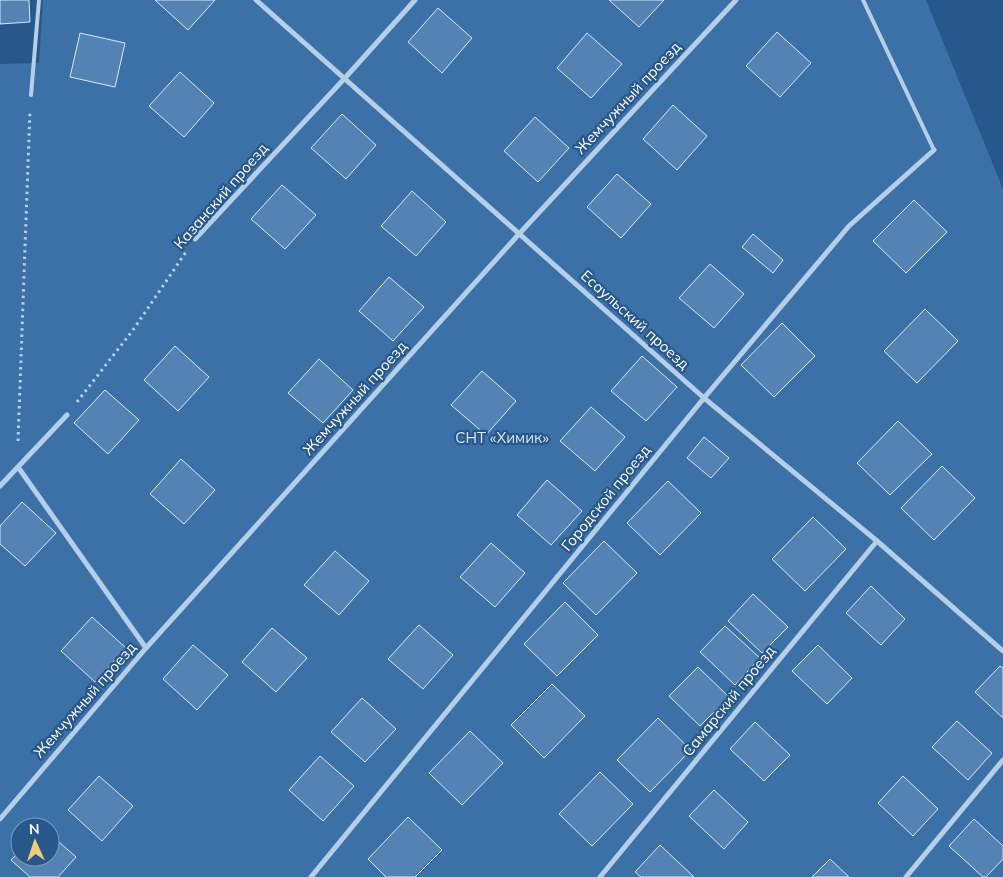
<svg xmlns="http://www.w3.org/2000/svg" width="1003" height="877" font-family="Mulish,sans-serif">
  <rect width="100%" height="100%" fill="#27578b"/>
  <path fill="#3b71a7" fill-rule="evenodd" d="M43,0h883l77,189v688h-1003v-813l39,-1zM20,827h30v30h-30z"/>
  <g fill="#5382b3" stroke="#d9e8f7">
    <polygon points="0,0 29,0 30,22 0,24"/>
    <polygon points="155,0 215,0 188,30"/>
    <polygon points="609,0 664,0 639,27"/>
    <polygon points="438,8 472,38 442,73 408,42"/>
    <polygon points="777,32 811,63 780,97 746,66"/>
    <polygon points="80,33 125,43 115,87 70,77"/>
    <polygon points="587,33 622,64 591,98 557,68"/>
    <polygon points="180,72 214,103 184,137 149,106"/>
    <polygon points="673,105 707,136 677,170 643,139"/>
    <polygon points="342,114 376,145 346,179 311,148"/>
    <polygon points="535,117 569,148 538,182 504,151"/>
    <polygon points="617,174 651,204 621,238 587,207"/>
    <polygon points="282,185 316,215 285,249 251,219"/>
    <polygon points="412,191 446,222 416,256 381,226"/>
    <polygon points="914,200 947,232 906,273 873,241"/>
    <polygon points="753,234 783,260 773,273 742,247"/>
    <polygon points="710,264 744,294 714,328 679,298"/>
    <polygon points="389,277 424,307 393,341 359,311"/>
    <polygon points="925,309 958,341 917,383 884,351"/>
    <polygon points="782,323 815,356 774,397 741,365"/>
    <polygon points="175,346 209,377 178,411 144,380"/>
    <polygon points="642,356 677,387 646,421 611,391"/>
    <polygon points="319,359 353,390 323,423 288,393"/>
    <polygon points="482,371 516,401 486,435 451,405"/>
    <polygon points="105,390 139,420 108,454 74,423"/>
    <polygon points="591,407 625,437 595,471 560,441"/>
    <polygon points="898,421 932,454 890,495 857,463"/>
    <polygon points="704,437 729,458 711,478 687,458"/>
    <polygon points="181,459 215,490 184,524 150,494"/>
    <polygon points="942,466 975,498 934,540 901,508"/>
    <polygon points="547,480 582,511 551,545 517,515"/>
    <polygon points="668,481 701,513 660,555 627,523"/>
    <polygon points="22,502 56,533 25,566 0,544 0,526"/>
    <polygon points="813,517 846,549 805,591 772,559"/>
    <polygon points="604,541 637,573 596,615 563,583"/>
    <polygon points="491,543 525,573 495,607 460,577"/>
    <polygon points="335,551 369,581 339,615 304,585"/>
    <polygon points="871,586 905,619 881,645 846,613"/>
    <polygon points="753,594 788,627 762,653 728,621"/>
    <polygon points="565,602 598,635 557,676 524,644"/>
    <polygon points="92,617 126,648 95,682 61,651"/>
    <polygon points="419,625 453,655 423,689 388,659"/>
    <polygon points="725,626 760,658 735,685 700,652"/>
    <polygon points="272,628 307,658 276,692 242,662"/>
    <polygon points="193,645 228,675 197,710 163,679"/>
    <polygon points="818,645 852,678 827,704 792,671"/>
    <polygon points="1000,666 1003,668 1003,718 975,692"/>
    <polygon points="698,667 729,697 700,726 669,696"/>
    <polygon points="552,684 585,716 544,758 511,725"/>
    <polygon points="362,698 396,729 365,762 331,732"/>
    <polygon points="658,718 691,750 650,792 617,760"/>
    <polygon points="957,721 992,753 968,780 932,747"/>
    <polygon points="755,722 790,755 764,781 730,749"/>
    <polygon points="470,731 503,763 462,805 429,773"/>
    <polygon points="320,756 354,786 323,821 289,790"/>
    <polygon points="600,772 633,804 592,846 559,814"/>
    <polygon points="99,776 133,806 102,841 68,810"/>
    <polygon points="903,776 938,809 913,836 878,803"/>
    <polygon points="714,790 748,822 724,849 689,816"/>
    <polygon points="408,817 442,850 415,877 386,877 368,859"/>
    <polygon points="974,819 1003,846 1003,859 986,877 983,877 949,846"/>
    <polygon points="50,834 76,857 58,877 30,877 11,860 20,851 20,857 50,857"/>
    <polygon points="660,845 694,877 641,877 635,872"/>
    <polygon points="830,859 849,877 812,877"/>
  </g>
  <g fill="none" stroke-linecap="round" stroke-linejoin="round">
    <g stroke="#b5cfea" stroke-width="3" stroke-dasharray="2.5 4" stroke-linecap="butt">
      <polyline points="77,402 133,330 186,252"/>
      <polyline points="18,441 30,110"/>
    </g>
    <g stroke="#b5cfea" stroke-width="4">
      <polyline points="863,0 934,150"/>
      <polyline points="31,95 39,0"/>
    </g>
    <g stroke="#b5cfea" stroke-width="5">
      <polyline points="256,0 704,398 877,541 1003,651"/>
      <polyline points="195,239 345,78 415,0"/>
      <polyline points="18,467 146,648"/>
      <polyline points="0,486 67,415"/>
      <polyline points="0,819 146,648 519,234 736,0"/>
      <polyline points="311,877 704,398 849,226 934,150"/>
      <polyline points="600,877 877,541"/>
      <polyline points="906,877 1003,760"/>
    </g>
  </g>
  <g text-anchor="middle" stroke-width="4.5" stroke-linejoin="round" paint-order="stroke">
    <g font-size="15" fill="#fff" stroke="#27578b">
      <text transform="translate(628 98) rotate(-47)" y="5">Жемчужный проезд</text>
      <text transform="translate(221 196) rotate(-49)" y="5">Казанский проезд</text>
      <text transform="translate(635 320) rotate(42)" y="5">Есаульский проезд</text>
      <text transform="translate(355 398) rotate(-48)" y="5">Жемчужный проезд</text>
      <text transform="translate(606 498) rotate(-51)" y="5">Городской проезд</text>
      <text transform="translate(85 700) rotate(-49)" y="5">Жемчужный проезд</text>
      <text transform="translate(729 701) rotate(-51)" y="5">Самарский проезд</text>
    </g>
    <g font-size="15" fill="#d9e8f7" stroke="#27578b">
      <text x="502" y="443">СНТ «Химик»</text>
    </g>
  </g>
  <g transform="translate(35 842) rotate(357)"><circle r="24" fill="#27578b" stroke="#7d9ab9"/>
  <path d="M0-4L9 19L0 12L-9 19Z" fill="#f2ca7a"/>
  <text y="-8" font-size="14" font-weight="bold" text-anchor="middle" fill="#ffffff">N</text>
  </g>
</svg>
